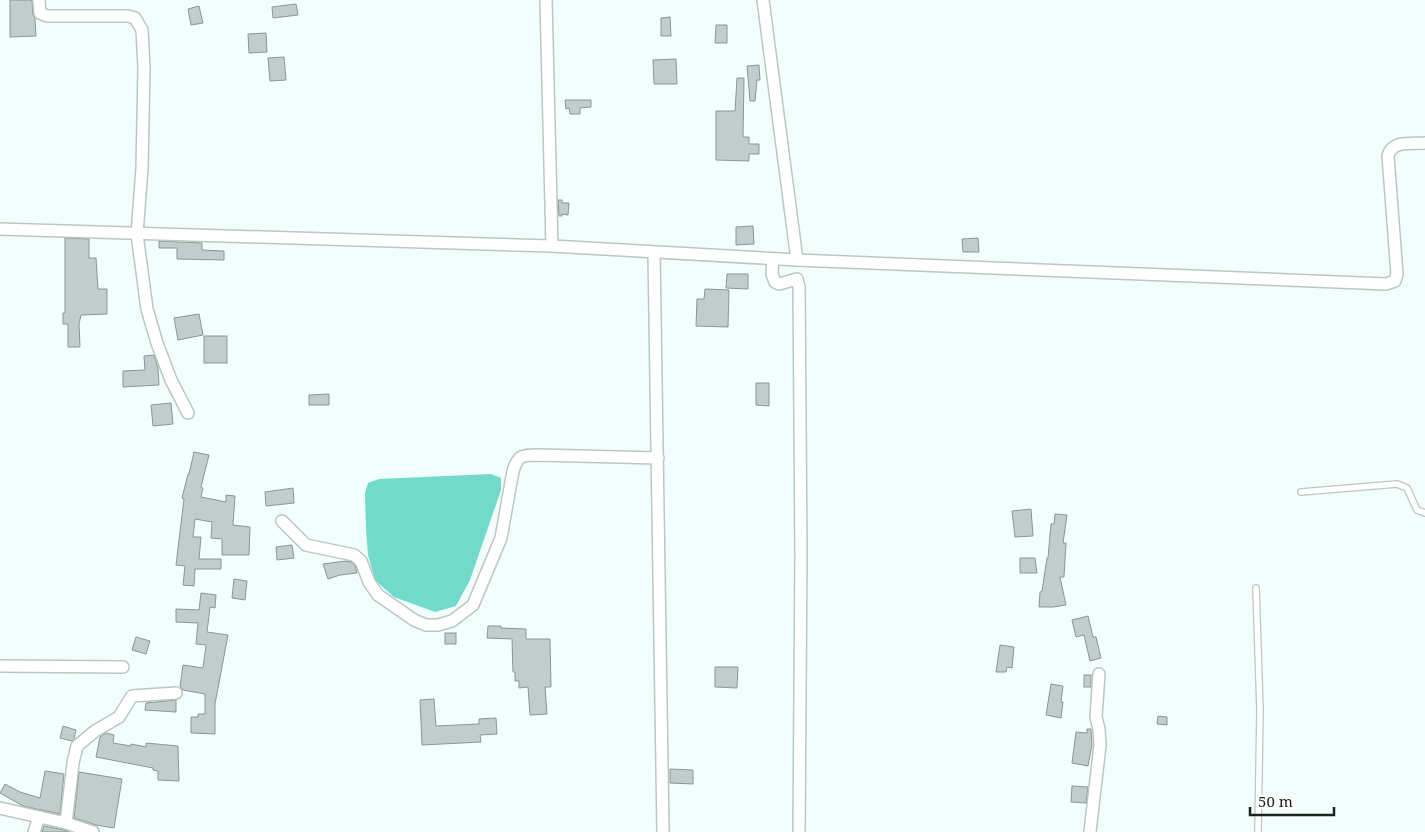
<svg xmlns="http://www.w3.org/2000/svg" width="1425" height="832" font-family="'Noto Serif',serif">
  <rect width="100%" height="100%" fill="#f1fefb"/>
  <polygon fill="#71daca" points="491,474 501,478 501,490 470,580 456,606 435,612 394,597 375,580 368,555 366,529 365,493 368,483 379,479"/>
  <g fill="#c1cdcb" stroke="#8a9693">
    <polygon points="10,0 32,0 33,14 35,19 36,36 10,37"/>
    <polygon points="296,4 298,15 273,18 272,7"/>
    <polygon points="199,6 203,23 191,25 188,9"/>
    <polygon points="670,17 671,36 661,36 661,18"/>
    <polygon points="716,25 727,25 727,43 715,43"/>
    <polygon points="266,33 267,52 249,53 248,34"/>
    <polygon points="284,57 286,80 270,81 268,58"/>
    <polygon points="676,59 677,84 654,84 653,60"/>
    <polygon points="759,65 760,80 757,80 755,101 750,101 747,66"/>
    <polygon points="737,78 744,78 743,137 749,137 749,144 759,144 759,154 749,154 749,161 716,160 716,111 735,111"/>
    <polygon points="565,100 591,100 591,107 580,108 580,114 570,114 569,108 566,109"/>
    <polygon points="558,200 562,200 562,203 569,203 568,215 562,214 562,216 559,216"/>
    <polygon points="753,226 754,244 736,245 736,227"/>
    <polygon points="65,238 89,239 89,258 96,258 98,289 107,289 107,314 81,315 79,324 80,347 68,347 68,324 63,324 63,313 65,313"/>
    <polygon points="978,238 979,252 963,252 962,239"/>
    <polygon points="159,241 202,243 202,250 224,251 224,260 177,259 177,248 159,248"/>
    <polygon points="727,274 748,274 748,289 726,288"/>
    <polygon points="705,289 729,290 728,327 696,326 697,299 704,299"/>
    <polygon points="199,314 203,335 178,340 174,318"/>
    <rect x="204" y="336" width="23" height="27"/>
    <polygon points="154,355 158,368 159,385 123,387 123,371 145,370 144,356"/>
    <polygon points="756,383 769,383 769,406 756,405"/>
    <polygon points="329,394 329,405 309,405 309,395"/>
    <polygon points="171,403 173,424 153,426 151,405"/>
    <polygon points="194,452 209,455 201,487 203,488 201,497 226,502 226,495 235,496 233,525 250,527 249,555 222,555 222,539 211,538 212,522 195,519 193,537 201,537 199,559 221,559 221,569 195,569 194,586 183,585 185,566 176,565 184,499 182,498 188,474 189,474"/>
    <polygon points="293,488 294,503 266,506 265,492"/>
    <polygon points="1031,509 1033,536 1015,537 1012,511"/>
    <polygon points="1055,514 1067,515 1063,543 1066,543 1064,577 1060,577 1066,605 1053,607 1039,607 1040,592 1042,591 1047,558 1048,558 1051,524 1054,524"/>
    <polygon points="292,545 294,558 277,560 276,547"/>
    <polygon points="1020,558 1035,558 1037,573 1020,573"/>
    <polygon points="345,561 351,562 355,565 357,573 340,575 328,579 323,564"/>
    <polygon points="234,579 247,581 245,600 232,598"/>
    <polygon points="201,593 216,595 215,608 210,607 207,632 228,635 215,704 215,734 191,733 191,717 198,717 198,714 205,714 205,694 183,690 180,686 183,665 203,668 206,645 196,644 198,623 176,622 176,609 199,610"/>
    <polygon points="1088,616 1093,637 1096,637 1101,658 1090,661 1084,635 1076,637 1072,620"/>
    <polygon points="488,626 501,626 501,628 526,629 526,639 550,639 551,687 545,687 547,714 530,715 528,687 519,688 519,681 515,681 515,672 513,672 512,639 487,638"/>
    <rect x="445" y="633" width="11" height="11"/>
    <polygon points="136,637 150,641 146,654 132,650"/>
    <polygon points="1000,645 1014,647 1012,668 1007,667 1006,672 996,672"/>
    <polygon points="715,667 738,667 737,688 715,687"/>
    <rect x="1084" y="675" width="7" height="12"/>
    <polygon points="1051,684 1063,686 1061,702 1063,702 1061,718 1046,715"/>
    <polygon points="434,699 436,726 479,724 479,719 496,718 497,734 480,735 481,742 422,745 420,700"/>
    <polygon points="176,700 176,712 145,710 146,703"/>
    <polygon points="1158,716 1167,717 1167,725 1157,724"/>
    <polygon points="63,726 76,730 74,739 72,741 60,738"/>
    <polygon points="1087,729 1091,729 1092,745 1088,766 1072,763 1076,732 1087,733"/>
    <polygon points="106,733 114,735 113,743 131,746 131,744 146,747 146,743 178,746 179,781 158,780 158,771 153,770 153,768 96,757 100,737"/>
    <polygon points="670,769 693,770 693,784 670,783"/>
    <polygon points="45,771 64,774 60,814 23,806 0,793 5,784 20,792 40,798"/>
    <polygon points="79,772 122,779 114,828 96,825 74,818"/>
    <polygon points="1072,786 1088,787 1086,803 1071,802"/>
    <polygon points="44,826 64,830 69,832 42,832"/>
  </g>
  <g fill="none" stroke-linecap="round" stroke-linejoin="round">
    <defs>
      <g id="lane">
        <polyline points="1301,492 1397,484 1407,488 1417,510 1425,513"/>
        <polyline points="1256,588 1260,710 1258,832"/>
      </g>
      <g id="street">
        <polyline points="39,0 40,13 47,16 128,16 135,18 142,30 144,68 142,168 137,234 147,309 157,343 171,380 188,413"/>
        <polyline points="546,0 552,246"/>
        <polyline points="763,0 797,260"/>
        <path d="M0,229l552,17 245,14 589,24 9,-3 2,-7 -9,-118c4,-16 23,-12 37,-13"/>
        <polyline points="654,253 663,832"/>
        <polyline points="773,259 772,274 775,282 779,284 797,279 799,287 801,553 799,832"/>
        <path d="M282,521l24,24 48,10 7,6 8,21 9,13 36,25 12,5h12l14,-4 21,-16 28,-67 12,-67c5,-16 9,-16 25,-16l120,3"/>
        <polyline points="0,666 123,667"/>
        <polyline points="0,808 66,823 93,832"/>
        <polyline points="66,823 73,763 77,746 95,731 119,717 132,696 176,693"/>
        <polyline points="34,832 39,817"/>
        <polyline points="1090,832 1100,745 1099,729 1096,717 1099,674"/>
      </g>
    </defs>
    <use href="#lane" stroke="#bbc7c4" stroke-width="8"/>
    <use href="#street" stroke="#bbc7c4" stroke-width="14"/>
    <use href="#lane" stroke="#fff" stroke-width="5.5"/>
    <use href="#street" stroke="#fff" stroke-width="11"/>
  </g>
  <path d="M1250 807v8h84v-8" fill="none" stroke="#1d2221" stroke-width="2.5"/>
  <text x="1258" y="807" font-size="15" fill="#1d2221" stroke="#ffffff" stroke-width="4" paint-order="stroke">50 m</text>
</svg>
